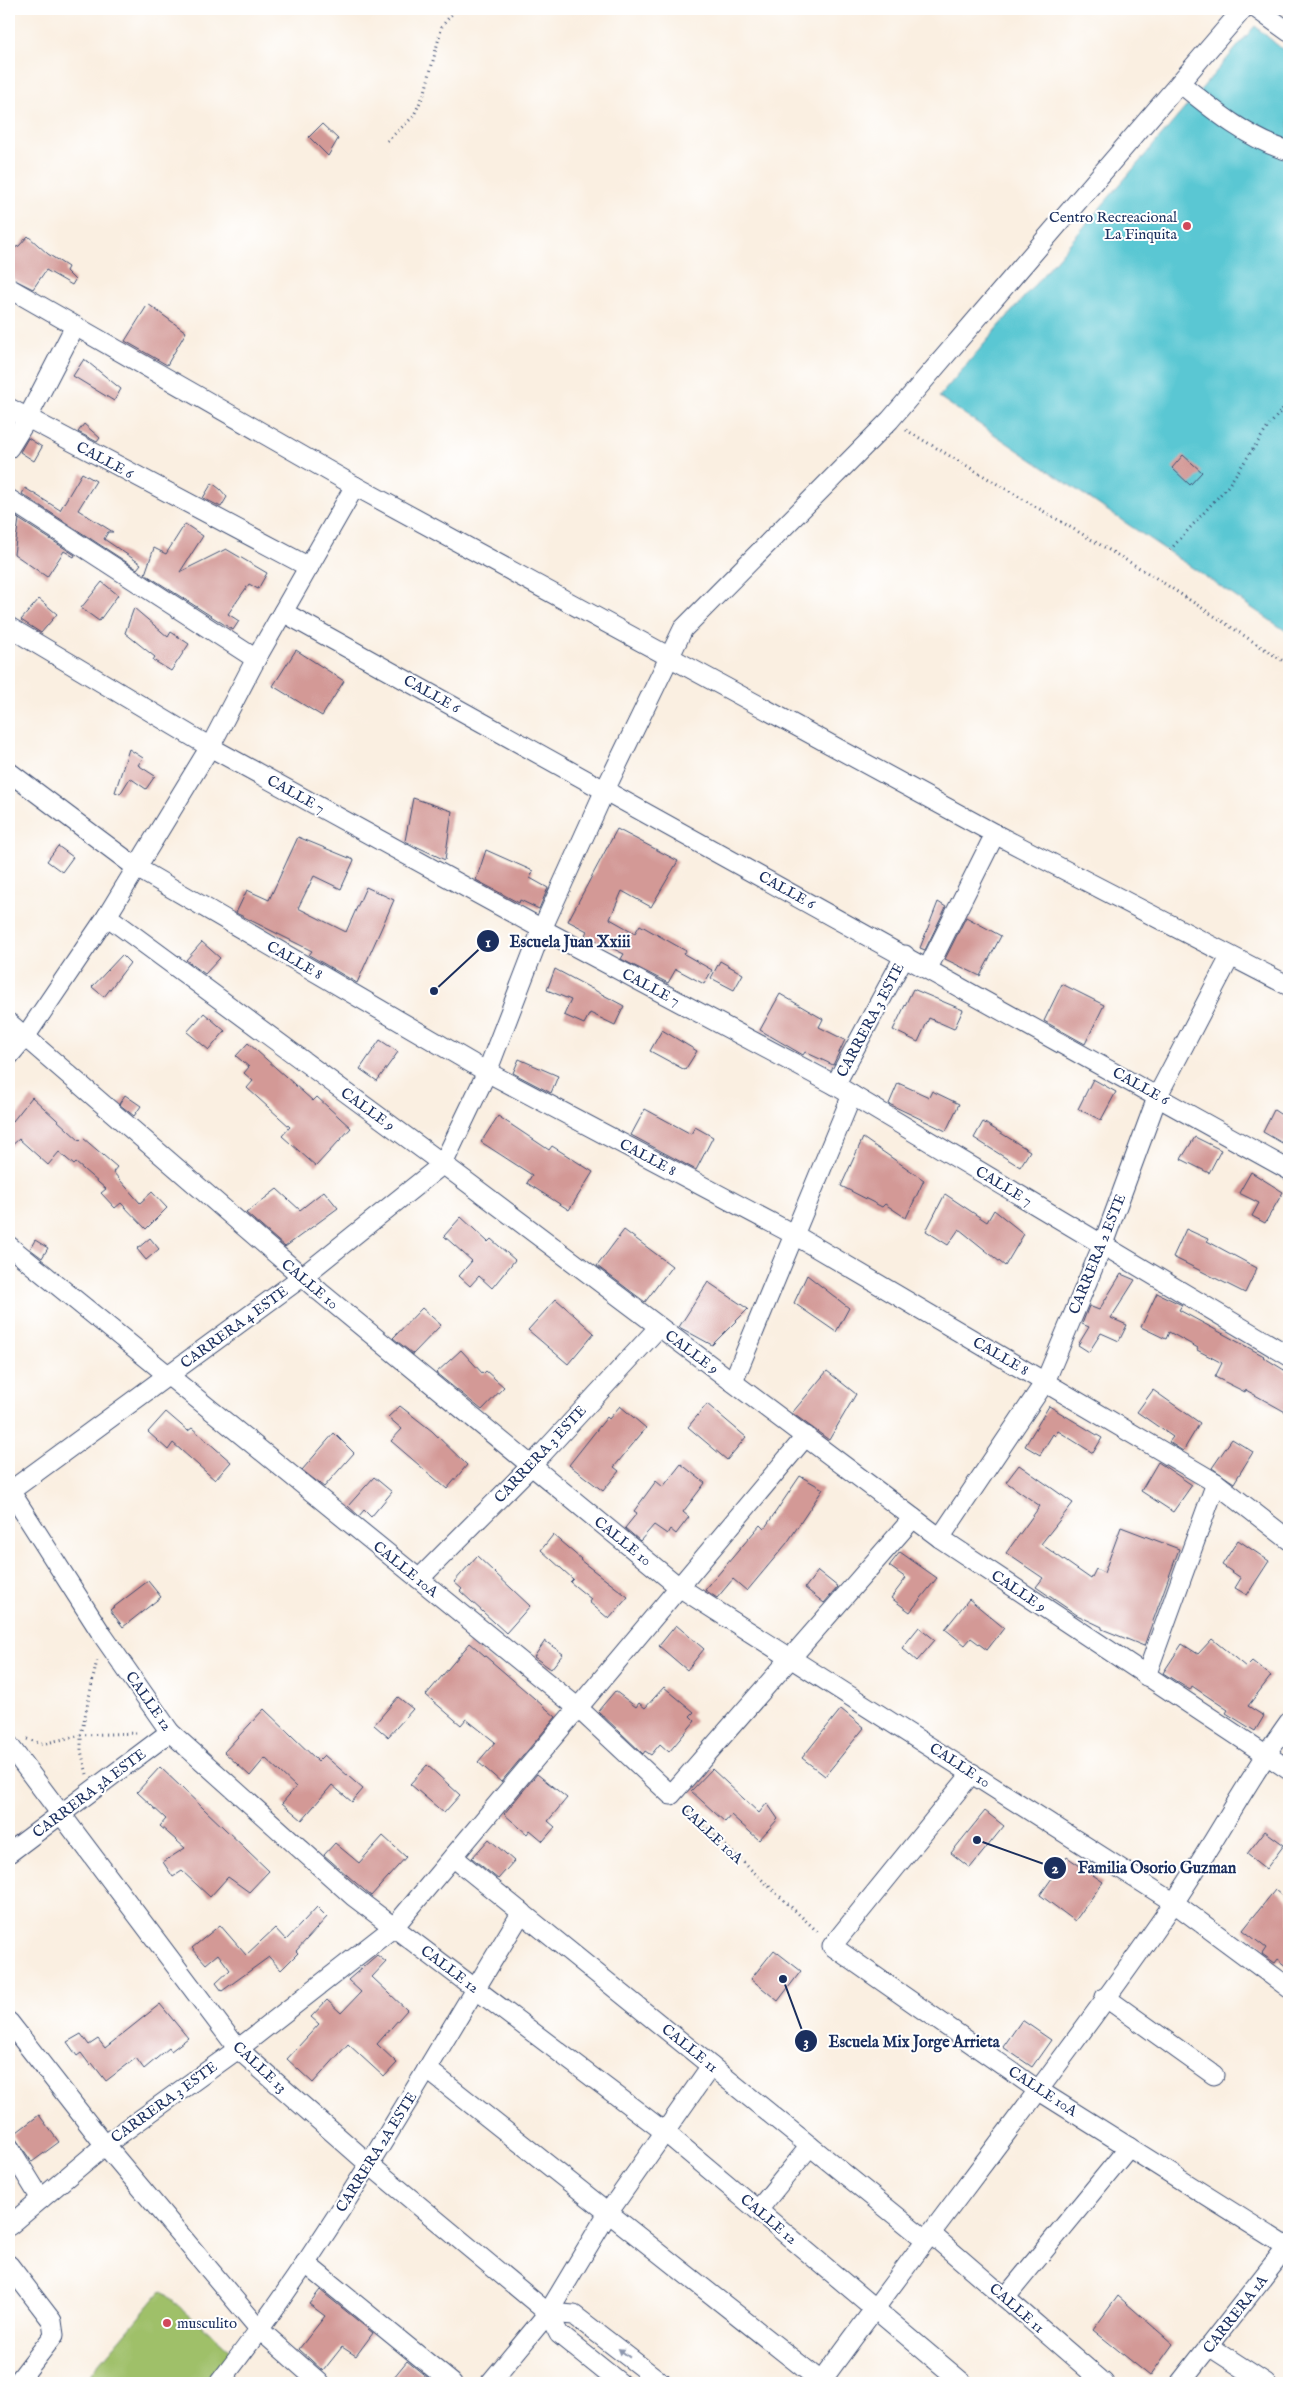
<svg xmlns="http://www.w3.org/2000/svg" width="1298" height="2392" font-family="'IM FELL English',serif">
  <rect width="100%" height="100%" fill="#fff"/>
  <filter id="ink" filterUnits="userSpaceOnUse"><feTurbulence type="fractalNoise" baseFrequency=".02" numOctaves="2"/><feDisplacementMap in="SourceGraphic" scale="10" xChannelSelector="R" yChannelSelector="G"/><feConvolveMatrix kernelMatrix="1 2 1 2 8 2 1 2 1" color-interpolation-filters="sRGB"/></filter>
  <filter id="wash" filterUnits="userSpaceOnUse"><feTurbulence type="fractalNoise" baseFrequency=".0096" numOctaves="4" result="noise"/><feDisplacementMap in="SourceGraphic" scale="20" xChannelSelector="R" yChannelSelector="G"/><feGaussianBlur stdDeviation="1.12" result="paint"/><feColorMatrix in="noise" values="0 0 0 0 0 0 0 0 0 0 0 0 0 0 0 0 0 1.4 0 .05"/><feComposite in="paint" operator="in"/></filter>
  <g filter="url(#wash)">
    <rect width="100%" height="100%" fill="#faefe1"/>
    <polygon fill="#9fc069" stroke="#5d7864" points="161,2291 237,2356 214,2383 83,2383"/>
    <polygon fill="#5ac7d3" stroke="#3a7b98" points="1255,26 1289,55 1289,633 939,397"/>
    <g id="blocks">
      <g fill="#d39996">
        <polygon points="322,124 338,139 328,156 309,137"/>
        <polygon points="28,236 48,254 68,267 66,271 75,280 72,285 46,270 33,289 9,277 9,250 19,246"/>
        <polygon points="148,304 186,332 167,365 125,341"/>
        <polygon points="84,359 121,389 114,401 73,376"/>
        <polygon points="84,424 100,438 97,442 78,432"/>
        <polygon points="28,438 42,447 34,461 20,452"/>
        <polygon points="1183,455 1202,472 1190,485 1172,468"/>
        <polygon points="82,473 96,481 78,510 113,532 108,532 104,539 141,564 137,569 22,494 25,488 60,510"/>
        <polygon points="212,483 220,489 227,497 221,507 203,498"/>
        <polygon points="11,514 75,555 74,557 64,551 47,577 14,554 19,519"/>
        <polygon points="185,524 203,536 180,572 226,549 267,573 258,589 249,584 228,614 239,621 233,630 145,574 154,548 166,554"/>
        <polygon points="102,582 118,595 99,621 81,608"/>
        <polygon points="39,599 57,614 41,633 21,620"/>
        <polygon points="134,608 168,637 171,632 189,644 171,671 153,660 155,657 125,633"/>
        <polygon points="296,650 344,681 322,716 273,686"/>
        <polygon points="129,749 143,758 138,765 155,776 146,789 130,778 120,794 115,792"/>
        <polygon points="413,798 452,811 445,860 405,841"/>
        <polygon points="617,829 678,861 651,907 622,891 610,919 635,933 640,925 686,951 684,954 712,970 704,984 676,969 668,983 621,959 624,954 585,935 587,931 568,921"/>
        <polygon points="298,837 354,860 341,889 314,876 298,908 346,932 366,887 394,900 357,983 309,955 312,951 236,913 247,890 269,900"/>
        <polygon points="58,846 73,857 62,872 47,861"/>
        <polygon points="486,850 533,871 530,878 548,888 539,909 520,900 519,903 476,880"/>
        <polygon points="938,902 946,907 925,950 920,948"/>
        <polygon points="966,917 1001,936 980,976 945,959"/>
        <polygon points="202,942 220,958 205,974 186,960"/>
        <polygon points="122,955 130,963 104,997 92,987"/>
        <polygon points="720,961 743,974 734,990 711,978"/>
        <polygon points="555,969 624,1006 615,1025 590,1013 584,1024 564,1015 571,1000 547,990"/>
        <polygon points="1062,984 1104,1005 1085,1044 1044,1021"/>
        <polygon points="913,989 963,1010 954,1029 929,1018 918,1042 893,1030"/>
        <polygon points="780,994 823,1019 819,1027 845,1040 833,1065 805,1052 803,1055 760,1030"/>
        <polygon points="204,1013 225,1031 209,1050 187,1032"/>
        <polygon points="662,1030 697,1051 685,1070 650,1051"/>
        <polygon points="380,1040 398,1052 377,1081 360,1069"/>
        <polygon points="248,1043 313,1101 317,1097 351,1128 316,1166 282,1136 290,1127 247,1088 253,1081 244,1073 249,1067 236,1056"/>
        <polygon points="519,1059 558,1076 551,1093 513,1073"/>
        <polygon points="1093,1079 1116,1092 1101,1120 1078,1109"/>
        <polygon points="898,1083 929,1097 932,1091 959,1104 946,1131 889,1104"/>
        <polygon points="125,1095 141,1106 134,1116 119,1104"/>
        <polygon points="32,1097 80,1141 83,1138 117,1167 113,1172 140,1203 152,1192 167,1208 146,1229 121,1203 115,1208 101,1193 106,1189 76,1163 74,1165 59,1152 48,1165 19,1139 9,1148 9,1126"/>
        <polygon points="645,1109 691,1134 695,1127 713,1137 696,1170 631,1135"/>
        <polygon points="1274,1110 1289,1120 1289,1135 1284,1144 1263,1132"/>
        <polygon points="498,1116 549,1150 552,1146 593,1172 569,1210 527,1183 532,1175 481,1142"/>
        <polygon points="983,1122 1030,1151 1020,1167 974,1138"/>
        <polygon points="1195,1137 1221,1150 1209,1173 1181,1159"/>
        <polygon points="863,1138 924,1180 906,1218 885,1204 882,1207 841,1186"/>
        <polygon points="1251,1172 1283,1192 1265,1223 1252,1216 1259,1203 1239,1193"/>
        <polygon points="277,1189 300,1210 324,1191 338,1208 285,1247 246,1213"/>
        <polygon points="945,1194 987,1222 994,1210 1024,1234 1005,1266 959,1229 948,1245 926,1231"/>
        <polygon points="461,1217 488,1242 491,1239 515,1260 492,1288 479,1276 470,1286 459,1276 472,1261 444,1236"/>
        <polygon points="1186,1229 1208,1239 1207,1241 1257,1268 1245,1293 1173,1257"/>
        <polygon points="624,1230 672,1266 645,1302 597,1266"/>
        <polygon points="150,1238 159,1249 146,1260 137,1249"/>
        <polygon points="35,1240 48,1248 42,1258 30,1249"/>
        <polygon points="1121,1274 1135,1280 1111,1318 1127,1325 1119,1341 1101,1333 1089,1352 1078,1345 1089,1327 1082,1324 1089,1306 1099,1310"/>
        <polygon points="807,1275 849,1308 836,1332 794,1303"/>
        <polygon points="708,1282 748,1309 712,1345 679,1327"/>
        <polygon points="1157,1293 1182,1305 1179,1310 1264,1356 1263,1357 1289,1373 1289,1414 1246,1390 1245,1392 1215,1377 1222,1363 1197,1350 1198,1348 1169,1332 1166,1339 1141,1327"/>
        <polygon points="556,1299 594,1333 568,1364 528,1330"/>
        <polygon points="422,1308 441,1325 413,1354 393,1338"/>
        <polygon points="461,1350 483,1374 486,1371 504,1387 482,1410 436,1373"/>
        <polygon points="827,1371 856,1394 829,1440 792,1413"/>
        <polygon points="1153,1390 1200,1423 1183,1451 1169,1442 1173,1437 1137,1412"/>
        <polygon points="707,1404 746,1437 727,1460 688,1427"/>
        <polygon points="400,1406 432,1431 467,1465 447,1489 391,1441 402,1429 388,1417"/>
        <polygon points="620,1406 646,1428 614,1467 619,1471 603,1491 569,1465 607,1417 609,1419"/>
        <polygon points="1049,1406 1102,1438 1093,1453 1058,1431 1055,1436 1053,1434 1040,1455 1025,1446"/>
        <polygon points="166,1412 188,1431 192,1428 231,1462 215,1480 173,1443 168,1450 148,1432"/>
        <polygon points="334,1433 354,1453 324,1487 302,1470"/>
        <polygon points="1232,1439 1253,1452 1234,1483 1212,1468"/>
        <polygon points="1158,1462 1192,1485 1173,1512 1141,1491"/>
        <polygon points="681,1464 705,1483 683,1512 689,1517 676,1534 670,1529 667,1534 654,1525 640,1541 625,1528 637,1513 634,1511 656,1481 663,1487"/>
        <polygon points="1019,1465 1073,1503 1041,1544 1091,1579 1096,1569 1104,1573 1121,1527 1179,1549 1144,1646 1102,1629 1102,1627 1077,1615 1036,1587 1043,1578 1006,1553 1040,1506 1006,1482"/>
        <polygon points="800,1476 823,1489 787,1543 747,1591 733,1579 717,1598 705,1590 760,1525 764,1529"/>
        <polygon points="374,1477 392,1492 371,1517 364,1510 359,1516 348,1506"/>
        <polygon points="553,1535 581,1559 580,1560 628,1597 609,1619 589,1602 591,1599 570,1582 573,1579 541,1550"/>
        <polygon points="1238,1540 1269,1561 1247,1595 1235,1588 1241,1578 1222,1565"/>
        <polygon points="900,1552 937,1578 910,1612 891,1598 906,1578 889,1566"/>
        <polygon points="477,1556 530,1606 506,1633 460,1591 462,1589 454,1582"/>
        <polygon points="818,1571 838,1587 824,1603 805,1588"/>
        <polygon points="148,1581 161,1597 123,1627 110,1610"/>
        <polygon points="969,1599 1004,1628 987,1650 971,1638 965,1645 945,1629"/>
        <polygon points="676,1625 704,1649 687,1670 659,1646"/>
        <polygon points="919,1627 935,1640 917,1661 902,1648"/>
        <polygon points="1212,1639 1246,1667 1252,1661 1271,1676 1248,1706 1264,1716 1255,1731 1226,1713 1228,1710 1192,1686 1190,1690 1163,1673 1182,1644 1198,1654"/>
        <polygon points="545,1641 563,1654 551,1669 534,1657"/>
        <polygon points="470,1643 556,1717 501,1782 478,1762 495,1742 466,1719 461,1725 426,1695"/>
        <polygon points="664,1687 694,1712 690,1716 695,1721 669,1752 660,1744 651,1755 645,1751 643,1754 598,1711 615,1691 636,1707 639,1703 645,1708"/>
        <polygon points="398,1697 413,1709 388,1737 374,1725"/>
        <polygon points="264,1709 318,1761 324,1755 363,1789 352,1802 332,1785 302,1820 282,1803 296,1787 265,1758 250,1776 224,1752"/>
        <polygon points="841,1709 864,1728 825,1776 802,1758"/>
        <polygon points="427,1765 460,1795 444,1813 410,1784"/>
        <polygon points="160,1767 269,1871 249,1892 228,1877 210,1897 182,1871 173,1877 163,1862 185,1848 160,1826 166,1819 137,1792"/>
        <polygon points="712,1769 759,1813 767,1803 778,1819 759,1840 731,1815 725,1822 691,1791"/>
        <polygon points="537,1774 567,1798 548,1821 555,1827 543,1841 530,1830 527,1834 504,1814"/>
        <polygon points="985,1811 1004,1826 970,1868 951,1853"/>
        <polygon points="1265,1831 1284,1845 1266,1869 1247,1854"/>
        <polygon points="383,1836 406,1857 371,1896 324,1855 335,1843 359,1863"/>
        <polygon points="489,1839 514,1861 498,1879 472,1858"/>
        <polygon points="1067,1857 1103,1882 1075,1921 1040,1895"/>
        <polygon points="1275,1890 1289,1902 1289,1968 1278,1959 1275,1963 1262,1954 1266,1948 1243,1930"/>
        <polygon points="317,1907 327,1917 296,1951 298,1953 281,1970 269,1957 222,1991 216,1983 230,1970 218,1954 206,1964 192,1948 220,1925 246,1955 275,1928 286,1940"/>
        <polygon points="774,1950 801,1971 778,2001 751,1979"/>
        <polygon points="377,1955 386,1962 372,1977 407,2010 377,2044 397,2063 384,2077 348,2044 313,2083 287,2059 319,2024 311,2017 327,2000 341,2013 361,1992 348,1980"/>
        <polygon points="160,2004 188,2038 171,2051 169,2048 144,2069 136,2058 106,2081 92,2063 90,2065 81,2053 77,2056 67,2042 81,2034 89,2045 98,2039 105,2048"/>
        <polygon points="1022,2020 1051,2040 1032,2067 1003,2047"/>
        <polygon points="39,2115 59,2142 32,2162 13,2135"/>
        <polygon points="320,2290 373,2333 356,2356 342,2347 323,2371 299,2349 325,2316 309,2304"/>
        <polygon points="1118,2296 1173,2344 1150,2376 1093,2330"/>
        <polygon points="407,2361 428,2378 424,2383 389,2383"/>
      </g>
    </g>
  </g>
  <g filter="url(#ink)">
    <use href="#blocks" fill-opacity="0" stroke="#3c4c72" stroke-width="1"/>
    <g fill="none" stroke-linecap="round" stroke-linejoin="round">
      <defs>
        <g id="minor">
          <polyline points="1257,9 1289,32"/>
          <path d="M1180,83c32,26 69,57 109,68"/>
          <polyline points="9,288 355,486 995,834 1289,986"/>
          <polyline points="9,408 309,567"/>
          <polyline points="9,448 27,419 75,326"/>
          <polyline points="9,499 256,659"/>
          <polyline points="283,612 1289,1170"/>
          <polyline points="9,627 210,747 542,929 835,1085 1289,1356"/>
          <polyline points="9,772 137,868 487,1072 793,1234 1216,1483 1289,1540"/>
          <polyline points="107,916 443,1164 940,1538 1289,1770"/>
          <polyline points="928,968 995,834"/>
          <polyline points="9,1023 320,1292 679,1587 1173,1902 1289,1988"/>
          <polyline points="9,1056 25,1037 107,916 210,747 256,659 355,486"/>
          <polyline points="835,1085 905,955"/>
          <polyline points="9,1246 578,1708 671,1795 913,1518"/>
          <polyline points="733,1382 852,1095"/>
          <polyline points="9,1489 103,1636 170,1732 354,1897 666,2133 963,2383"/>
          <polyline points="9,1492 302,1277 443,1164 487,1072 542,929 605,790 683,629 890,420 1243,9"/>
          <polyline points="940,1538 1045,1382 1103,1244 1158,1095 1230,957"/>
          <polyline points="419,1579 531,1466 659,1327"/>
          <polyline points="1146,1676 1216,1483"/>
          <polyline points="9,1745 238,2049 370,2165 548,2313 559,2334 620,2383"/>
          <polyline points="972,1773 832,1946 1038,2090 1289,2248"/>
          <polyline points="9,1853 170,1732"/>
          <polyline points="453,1857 926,2240"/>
          <polyline points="1105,1997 1214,2075"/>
          <polyline points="9,2022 105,2145 260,2330 320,2383"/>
          <polyline points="427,2069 823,2383"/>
          <polyline points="9,2147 41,2199"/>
          <polyline points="758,2210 810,2146"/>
          <polyline points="9,2226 105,2145 238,2049 394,1927 806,1436"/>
          <polyline points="930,2233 1104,2383"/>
          <polyline points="305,2263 452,2383"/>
          <polyline points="9,2265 52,2321 54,2335 17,2383"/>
          <polyline points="1005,2298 1129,2147"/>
          <polyline points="548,2313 574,2315 662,2383"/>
          <polyline points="1209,2346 1266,2383"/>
          <path d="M219,2383c115,-147 205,-312 303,-471"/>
          <polyline points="490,2383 548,2313 608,2213 711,2066"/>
          <path d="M820,2383c116,-160 240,-316 353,-479 41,-60 74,-124 116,-182"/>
          <polyline points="1180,2383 1289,2244"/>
        </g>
      </defs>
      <use href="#minor" stroke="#3c4c72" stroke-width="21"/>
      <g stroke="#3c4c72" stroke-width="3" stroke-dasharray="1 4" stroke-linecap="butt">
        <polyline points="387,141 413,117 425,92 442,26 456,9"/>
        <polyline points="906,430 1153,576 1289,665"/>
        <polyline points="1170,550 1228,486 1268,427 1289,401"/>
        <polyline points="27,1739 42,1744 81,1735 137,1733"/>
        <polyline points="87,1774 81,1751 81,1735 97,1660"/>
        <polyline points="685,1808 819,1933"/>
      </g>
      <use href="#minor" stroke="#fff" stroke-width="19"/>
    </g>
    <defs><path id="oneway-solid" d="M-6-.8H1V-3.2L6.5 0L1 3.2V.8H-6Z" transform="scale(1.25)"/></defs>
    <use fill="#8d97ae" href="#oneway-solid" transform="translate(624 2353) rotate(-142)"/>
  </g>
  <g fill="#d1495b" stroke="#fff" stroke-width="2">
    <circle cx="1187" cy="226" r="5"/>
    <circle cx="167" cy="2323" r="5"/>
  </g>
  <g text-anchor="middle" stroke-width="4" stroke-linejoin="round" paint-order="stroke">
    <g font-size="15" fill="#1b2f5e" stroke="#fff" text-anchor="end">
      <text x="1177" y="222">Centro Recreacional<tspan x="1177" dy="17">La Finquita</tspan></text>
      <text x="177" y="2328" text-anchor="start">musculito</text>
    </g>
    <g font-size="15" fill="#1b2f5e" stroke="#fff">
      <text transform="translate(105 460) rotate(28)" y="5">CALLE 6</text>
      <text transform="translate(432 694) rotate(29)" y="5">CALLE 6</text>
      <text transform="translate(296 794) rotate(29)" y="5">CALLE 7</text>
      <text transform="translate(787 890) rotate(29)" y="5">CALLE 6</text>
      <text transform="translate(295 960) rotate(30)" y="5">CALLE 8</text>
      <text transform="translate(651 987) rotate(28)" y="5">CALLE 7</text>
      <text transform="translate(870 1020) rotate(-62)" y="5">CARRERA 3 ESTE</text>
      <text transform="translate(1141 1086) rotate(29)" y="5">CALLE 6</text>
      <text transform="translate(368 1109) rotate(36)" y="5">CALLE 9</text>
      <text transform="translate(648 1157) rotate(28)" y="5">CALLE 8</text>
      <text transform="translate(1004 1186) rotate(31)" y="5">CALLE 7</text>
      <text transform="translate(1097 1254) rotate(-68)" y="5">CARRERA 2 ESTE</text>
      <text transform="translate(310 1284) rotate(40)" y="5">CALLE 10</text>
      <text transform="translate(234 1327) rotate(-36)" y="5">CARRERA 4 ESTE</text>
      <text transform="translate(692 1352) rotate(37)" y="5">CALLE 9</text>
      <text transform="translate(1001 1356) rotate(30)" y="5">CALLE 8</text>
      <text transform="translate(540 1454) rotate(-47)" y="5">CARRERA 3 ESTE</text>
      <text transform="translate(623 1541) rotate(39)" y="5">CALLE 10</text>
      <text transform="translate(406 1569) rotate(39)" y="5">CALLE 10A</text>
      <text transform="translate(1019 1591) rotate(34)" y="5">CALLE 9</text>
      <text transform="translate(149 1701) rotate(55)" y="5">CALLE 12</text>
      <text transform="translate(960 1765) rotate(33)" y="5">CALLE 10</text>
      <text transform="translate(89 1793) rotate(-37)" y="5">CARRERA 3A ESTE</text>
      <text transform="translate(712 1834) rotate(43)" y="5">CALLE 10A</text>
      <text transform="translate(450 1969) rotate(37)" y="5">CALLE 12</text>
      <text transform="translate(690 2048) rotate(39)" y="5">CALLE 11</text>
      <text transform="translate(260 2067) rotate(43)" y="5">CALLE 13</text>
      <text transform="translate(1043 2091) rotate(33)" y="5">CALLE 10A</text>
      <text transform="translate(164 2102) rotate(-36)" y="5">CARRERA 3 ESTE</text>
      <text transform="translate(376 2152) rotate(-58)" y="5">CARRERA 2A ESTE</text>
      <text transform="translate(769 2219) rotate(40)" y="5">CALLE 12</text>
      <text transform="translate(1017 2308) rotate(41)" y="5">CALLE 11</text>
      <text transform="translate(1235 2314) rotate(-52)" y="5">CARRERA 1A</text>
    </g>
  </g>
  <path fill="none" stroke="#1b2f5e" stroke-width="2" d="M434 991L488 941M977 1840L1055 1868M783 1979L806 2041"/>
  <g fill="#1b2f5e" stroke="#fff" stroke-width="2">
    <circle cx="434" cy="991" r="5"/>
    <circle cx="977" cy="1840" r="5"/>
    <circle cx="783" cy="1979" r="5"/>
    <circle cx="488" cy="941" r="12"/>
    <circle cx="1055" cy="1868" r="12"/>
    <circle cx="806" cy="2041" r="12"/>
  </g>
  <g font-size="15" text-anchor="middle" font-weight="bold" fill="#fff">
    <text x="488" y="947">1</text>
    <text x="1055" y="1873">2</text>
    <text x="806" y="2047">3</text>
  </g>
  <g font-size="16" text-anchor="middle" font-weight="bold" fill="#1b2f5e" stroke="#fff" stroke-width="4" stroke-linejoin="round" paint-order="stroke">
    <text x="570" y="947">Escuela Juan Xxiii</text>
    <text x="1157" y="1873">Familia Osorio Guzman</text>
    <text x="914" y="2047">Escuela Mix Jorge Arrieta</text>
  </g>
  <rect width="1298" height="2392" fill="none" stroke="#fff" stroke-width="30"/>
</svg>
